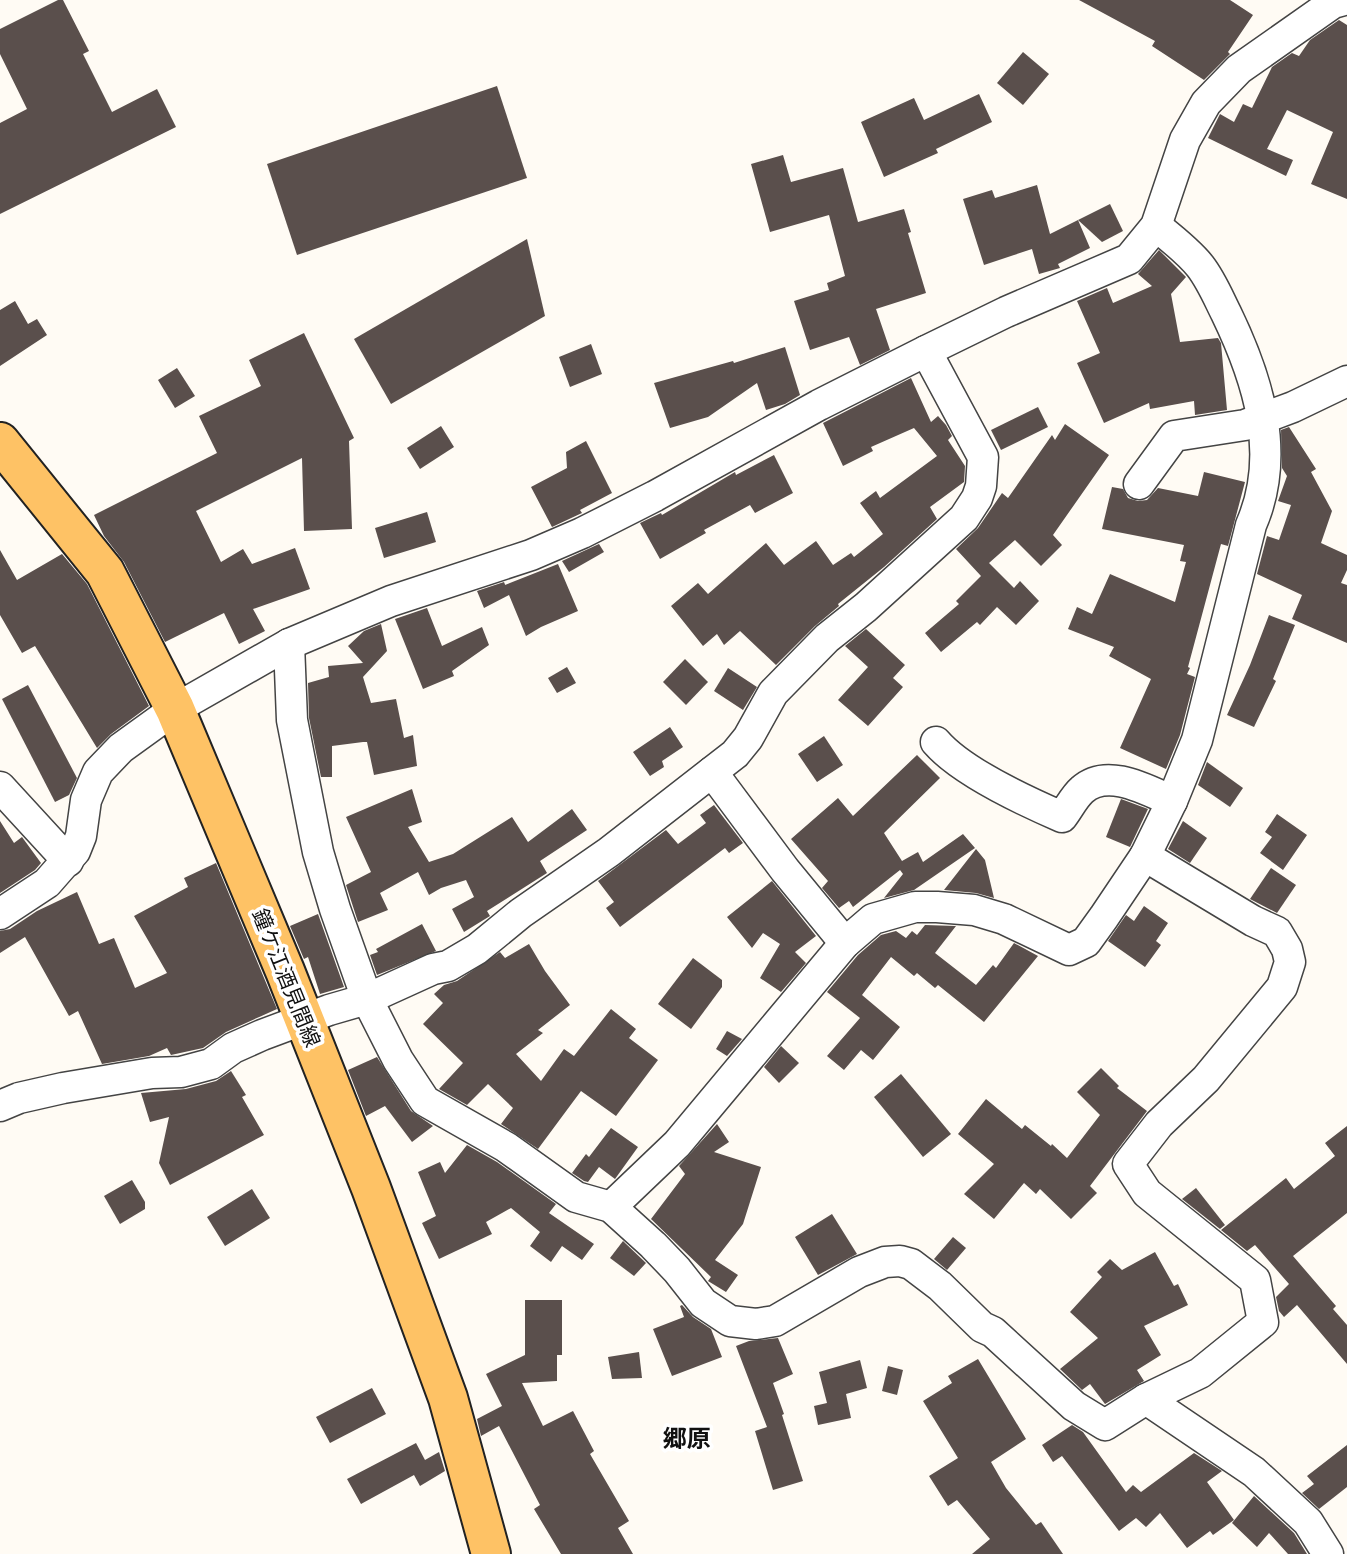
<svg xmlns="http://www.w3.org/2000/svg" width="1347" height="1554" font-family="'Source Serif 4','Noto Sans JP',serif">
  <rect width="100%" height="100%" fill="#fffbf4"/>
  <g fill="#5a4f4c">
    <polygon points="58,0 63,0 89,51 83,54 112,112 157,89 176,127 0,214 0,123 27,109 0,54 0,29"/>
    <polygon points="1079,0 1230,0 1253,15 1228,52 1230,54 1204,80 1152,46 1155,41"/>
    <polygon points="1339,20 1347,25 1347,199 1311,184 1333,132 1287,110 1267,149 1293,160 1286,176 1208,138 1220,114 1234,122 1243,104 1252,108 1272,67 1292,53 1299,56 1310,40"/>
    <polygon points="1023,52 1049,74 1023,105 997,83"/>
    <polygon points="497,86 527,178 297,255 267,164"/>
    <polygon points="979,94 992,122 936,149 938,153 884,177 861,122 914,98 924,120"/>
    <polygon points="783,155 791,182 843,168 858,222 904,209 911,232 908,233 926,293 876,309 890,350 860,365 849,337 810,350 794,301 829,290 827,283 845,276 829,215 770,232 751,164"/>
    <polygon points="1037,185 1050,234 1078,220 1090,248 1058,264 1060,268 1039,274 1032,249 984,265 963,199 992,190 995,198"/>
    <polygon points="1110,204 1123,231 1102,242 1078,220"/>
    <polygon points="527,239 545,316 391,404 354,339"/>
    <polygon points="1159,250 1186,277 1171,294 1180,342 1218,338 1221,343 1227,410 1195,415 1194,401 1150,409 1149,403 1104,423 1077,363 1100,353 1077,301 1107,288 1113,303 1152,286 1138,274"/>
    <polygon points="15,301 28,324 37,319 47,335 0,366 0,310"/>
    <polygon points="304,333 354,438 349,441 352,529 304,531 302,458 196,511 221,562 243,549 252,564 295,548 310,589 253,609 265,631 239,644 224,613 165,642 124,562 104,536 94,515 217,453 199,416 261,386 249,360"/>
    <polygon points="591,344 602,374 570,387 559,357"/>
    <polygon points="785,347 800,395 785,404 766,410 757,383 708,417 670,428 654,383 733,361 734,363"/>
    <polygon points="177,368 195,396 175,408 158,380"/>
    <polygon points="911,378 931,422 938,416 946,425 952,436 948,440 965,466 964,482 930,507 937,519 884,567 838,604 839,606 815,626 776,665 740,631 724,645 717,634 703,646 671,606 698,583 708,594 766,543 784,565 816,541 833,565 851,553 854,557 883,534 860,503 876,491 880,498 937,456 914,428 871,447 873,451 843,466 823,423"/>
    <polygon points="1038,407 1048,427 1001,450 991,430"/>
    <polygon points="1065,424 1109,455 1053,535 1062,545 1041,566 1015,540 989,563 1014,588 1020,581 1039,601 1016,625 997,607 980,625 977,622 941,652 925,633 959,604 956,601 981,576 956,549 978,528 1002,493 1008,498 1052,435 1055,440"/>
    <polygon points="441,426 454,447 420,469 407,448"/>
    <polygon points="1289,427 1316,469 1311,472 1332,511 1321,543 1347,555 1347,570 1341,583 1347,585 1347,643 1292,619 1302,595 1257,574 1267,536 1279,540 1291,505 1278,501 1287,476 1282,468 1281,430"/>
    <polygon points="586,441 612,493 580,510 582,513 552,527 531,487 567,468 566,452"/>
    <polygon points="774,455 793,493 755,513 750,505 704,530 706,533 660,559 640,523 661,513 662,515 735,472 736,475"/>
    <polygon points="1204,472 1245,482 1228,546 1221,544 1188,667 1190,668 1187,674 1195,677 1180,735 1166,769 1120,748 1151,679 1109,656 1114,647 1068,629 1077,607 1092,614 1110,574 1175,602 1186,562 1180,561 1184,545 1102,529 1112,487 1123,489 1128,498 1138,501 1147,500 1158,488 1198,496"/>
    <polygon points="427,512 436,542 384,558 375,528"/>
    <polygon points="599,544 604,552 569,572 562,561"/>
    <polygon points="0,550 17,580 62,554 87,584 149,706 111,734 97,748 35,646 22,653 0,615"/>
    <polygon points="558,564 578,611 541,627 526,636 509,595 484,608 477,591 504,582 508,592 505,585"/>
    <polygon points="427,608 442,646 482,627 489,645 452,671 454,676 423,689 395,619"/>
    <polygon points="1269,615 1295,625 1273,679 1276,681 1254,727 1227,715 1250,665"/>
    <polygon points="381,624 387,651 363,677 371,703 396,699 404,738 413,735 417,766 374,775 367,742 363,742 332,746 332,777 321,777 309,718 308,683 329,677 328,666 363,663 348,646 364,631"/>
    <polygon points="866,629 905,665 893,678 903,687 868,726 838,700 868,667 845,646"/>
    <polygon points="685,659 708,682 686,705 663,682"/>
    <polygon points="567,667 576,683 557,693 548,678"/>
    <polygon points="728,668 757,687 743,710 714,691"/>
    <polygon points="28,685 77,778 69,795 55,802 2,699"/>
    <polygon points="670,727 683,747 662,761 664,767 650,776 633,752"/>
    <polygon points="824,736 843,765 817,782 798,754"/>
    <polygon points="917,755 940,778 884,833 902,861 918,852 923,862 963,834 975,848 914,890 884,898 903,874 900,870 853,907 849,901 839,908 822,888 828,881 791,839 838,798 853,816"/>
    <polygon points="1207,762 1243,788 1230,807 1198,785"/>
    <polygon points="412,789 422,822 408,827 429,862 453,854 512,817 528,842 572,809 587,830 540,861 547,873 487,911 490,916 464,932 452,909 474,897 466,880 441,888 429,895 418,872 380,893 388,910 358,922 346,885 371,872 346,817"/>
    <polygon points="1121,799 1148,809 1130,847 1106,837"/>
    <polygon points="714,805 743,843 729,853 725,848 620,927 606,908 614,902 598,881 666,830 678,844 706,823 700,815"/>
    <polygon points="1277,814 1307,835 1283,870 1260,853 1272,837 1265,832"/>
    <polygon points="0,821 14,843 22,837 41,863 35,870 0,893"/>
    <polygon points="1183,821 1207,838 1190,863 1168,849"/>
    <polygon points="976,849 985,860 994,898 976,893 944,890"/>
    <polygon points="216,863 277,1009 226,1032 203,1048 171,1055 167,1048 149,1056 102,1064 78,1011 69,1016 25,937 0,953 0,931 10,929 37,911 77,892 99,944 114,938 135,988 167,973 134,916 188,887 184,878"/>
    <polygon points="1271,868 1296,885 1277,913 1250,899"/>
    <polygon points="772,881 816,936 795,952 806,963 781,992 760,978 780,944 763,933 752,948 727,917"/>
    <polygon points="1144,906 1168,923 1156,941 1161,945 1145,967 1108,941 1126,915 1134,921"/>
    <polygon points="318,914 344,987 320,994 308,957 304,959 290,926"/>
    <polygon points="422,924 436,951 377,975 370,955 378,952 376,949"/>
    <polygon points="925,925 956,926 935,953 976,985 993,965 996,968 1014,943 1038,956 984,1022 938,985 935,988 917,973 914,976 891,957 862,995 900,1027 873,1060 861,1050 844,1070 827,1056 860,1018 827,992 858,955 881,935 896,931 906,938 912,931 917,935"/>
    <polygon points="529,944 545,971 570,1005 538,1030 543,1033 516,1054 541,1081 564,1049 574,1056 611,1009 636,1029 629,1038 658,1060 616,1116 581,1091 538,1149 501,1124 513,1108 488,1084 467,1105 439,1089 463,1063 423,1024 443,1003 434,994 444,985 457,981 500,952 505,958"/>
    <polygon points="693,958 722,980 722,987 691,1029 658,1004"/>
    <polygon points="727,1031 742,1039 727,1056 716,1049"/>
    <polygon points="781,1046 799,1063 779,1083 764,1067"/>
    <polygon points="377,1057 411,1111 433,1126 412,1142 385,1106 366,1116 348,1070"/>
    <polygon points="1101,1068 1119,1086 1117,1088 1147,1111 1090,1186 1097,1193 1071,1219 1040,1189 1036,1194 1024,1183 994,1219 964,1194 994,1164 958,1134 986,1099 1022,1129 1025,1125 1051,1146 1052,1144 1067,1158 1100,1115 1077,1092"/>
    <polygon points="231,1071 246,1095 242,1097 264,1135 170,1185 159,1163 169,1117 150,1122 141,1093 186,1089 216,1081"/>
    <polygon points="901,1074 951,1134 923,1157 874,1097"/>
    <polygon points="717,1124 729,1142 714,1152 761,1167 743,1224 715,1260 738,1275 726,1292 708,1281 711,1277 651,1219 685,1174 679,1166"/>
    <polygon points="1347,1126 1347,1213 1293,1256 1336,1306 1333,1309 1347,1325 1347,1364 1297,1305 1284,1317 1279,1311 1276,1297 1289,1284 1255,1245 1247,1251 1221,1230 1286,1178 1294,1189 1335,1156 1325,1143"/>
    <polygon points="611,1128 638,1147 615,1179 599,1167 588,1182 584,1181 572,1173 586,1154 589,1157"/>
    <polygon points="467,1145 497,1162 556,1204 549,1213 594,1244 582,1260 562,1246 551,1262 530,1246 540,1232 511,1208 486,1222 492,1234 439,1259 422,1223 436,1216 418,1172 440,1162 445,1173"/>
    <polygon points="132,1180 145,1202 145,1209 120,1224 104,1196"/>
    <polygon points="1196,1188 1225,1225 1220,1229 1182,1199"/>
    <polygon points="252,1189 270,1218 225,1246 207,1217"/>
    <polygon points="832,1214 857,1254 818,1275 795,1237"/>
    <polygon points="953,1237 966,1248 947,1270 934,1259"/>
    <polygon points="623,1241 646,1263 634,1276 610,1258"/>
    <polygon points="1155,1252 1174,1286 1178,1284 1188,1305 1144,1326 1161,1355 1137,1370 1144,1381 1105,1404 1090,1384 1082,1390 1060,1369 1098,1338 1070,1312 1102,1277 1097,1272 1110,1259 1122,1270"/>
    <polygon points="525,1300 562,1300 562,1355 557,1355 557,1381 522,1383 543,1426 573,1411 594,1451 590,1454 629,1521 618,1528 633,1554 561,1554 534,1509 540,1505 499,1426 481,1436 477,1419 502,1406 486,1374 525,1355"/>
    <polygon points="682,1305 693,1317 711,1329 722,1357 672,1376 653,1329 684,1317 680,1306"/>
    <polygon points="778,1338 793,1374 773,1383 784,1414 782,1415 803,1481 773,1490 755,1431 767,1427 736,1346 749,1341"/>
    <polygon points="639,1352 642,1378 612,1379 608,1357"/>
    <polygon points="978,1359 1026,1439 991,1462 1006,1488 1036,1525 1041,1522 1063,1554 972,1554 990,1539 957,1500 948,1506 929,1476 958,1458 923,1401 952,1383 948,1376"/>
    <polygon points="860,1360 867,1388 846,1394 851,1418 818,1425 814,1406 827,1403 819,1372"/>
    <polygon points="888,1366 903,1370 897,1395 882,1391"/>
    <polygon points="372,1388 386,1414 330,1443 316,1417"/>
    <polygon points="1072,1425 1083,1432 1126,1492 1133,1485 1141,1492 1194,1453 1222,1471 1207,1482 1234,1520 1213,1535 1210,1531 1187,1548 1160,1513 1146,1527 1136,1518 1119,1531 1062,1456 1053,1462 1042,1445"/>
    <polygon points="416,1443 425,1460 439,1452 445,1471 420,1486 414,1475 361,1504 347,1479"/>
    <polygon points="1347,1445 1347,1487 1319,1509 1302,1493 1314,1484 1307,1476"/>
    <polygon points="1254,1496 1294,1533 1307,1554 1288,1554 1269,1533 1257,1547 1232,1523"/>
  </g>
  <g fill="none" stroke-linecap="round" stroke-linejoin="round">
    <defs>
      <g id="minor">
        <polyline points="1139,484 1174,436 1245,425 1293,407 1347,381"/>
        <polyline points="289,644 292,720 318,852 335,909 367,999 398,1060 425,1101 506,1147 576,1197 611,1207 653,1245 677,1270 703,1303 730,1321 756,1324 775,1321 859,1272 885,1262 900,1261 911,1264 940,1286 982,1327 993,1332 1074,1406 1105,1425 1146,1399 1200,1373 1263,1322 1255,1280 1147,1193 1128,1164 1159,1124 1206,1079 1282,987 1290,962 1287,949 1277,932 1253,921 1145,856"/>
        <path d="M936,742c26,30 89,59 126,75 7,-9 12,-20 20,-27 25,-23 65,0 90,11"/>
        <polyline points="712,772 785,870 845,943"/>
        <polyline points="0,787 68,861"/>
        <polyline points="0,914 47,883 75,851 81,836 86,800 98,772 121,748 175,709 289,644 391,601 531,555 582,533 655,496 819,405 926,351 1006,312 1129,259 1156,226 1185,140 1206,103 1239,69 1333,3 1344,0"/>
        <polyline points="0,1106 19,1098 63,1088 152,1073 181,1072 211,1064 233,1048 262,1035 329,1010 367,999 433,969 448,966 477,949 521,913 609,852 735,754 748,738 773,693 827,638 866,607 964,518 977,498 981,486 983,457 926,351"/>
        <path d="M611,1207l66,-63 168,-201 28,-24 42,-12h22l37,3 30,9 65,31 17,-8 18,-25 41,-61 27,-55 25,-61 54,-215c31,-71 7,-146 -25,-212 -8,-16 -15,-33 -26,-47 -12,-15 -29,-28 -44,-40"/>
        <polyline points="1146,1399 1254,1472 1308,1522 1328,1554"/>
      </g>
      <polyline id="major" points="0,442 105,572 175,709 285,971 371,1188 448,1398 491,1554"/>
    </defs>
    <use href="#minor" stroke="#444" stroke-width="33"/>
    <use href="#major" stroke="#222" stroke-width="42"/>
    <use href="#minor" stroke="#fff" stroke-width="30"/>
    <use href="#major" stroke="#fec265" stroke-width="38"/>
  </g>
  <g text-anchor="middle" stroke-width="7" stroke-linejoin="round" paint-order="stroke">
    <g font-size="21" fill="#111" stroke="#fff">
      <text transform="translate(286 978) rotate(68)" y="7">鐘ケ江酒見間線</text>
    </g>
    <g font-size="24" font-weight="bold" fill="#111" stroke="#fff">
      <text x="687" y="1447">郷原</text>
    </g>
  </g>
</svg>
